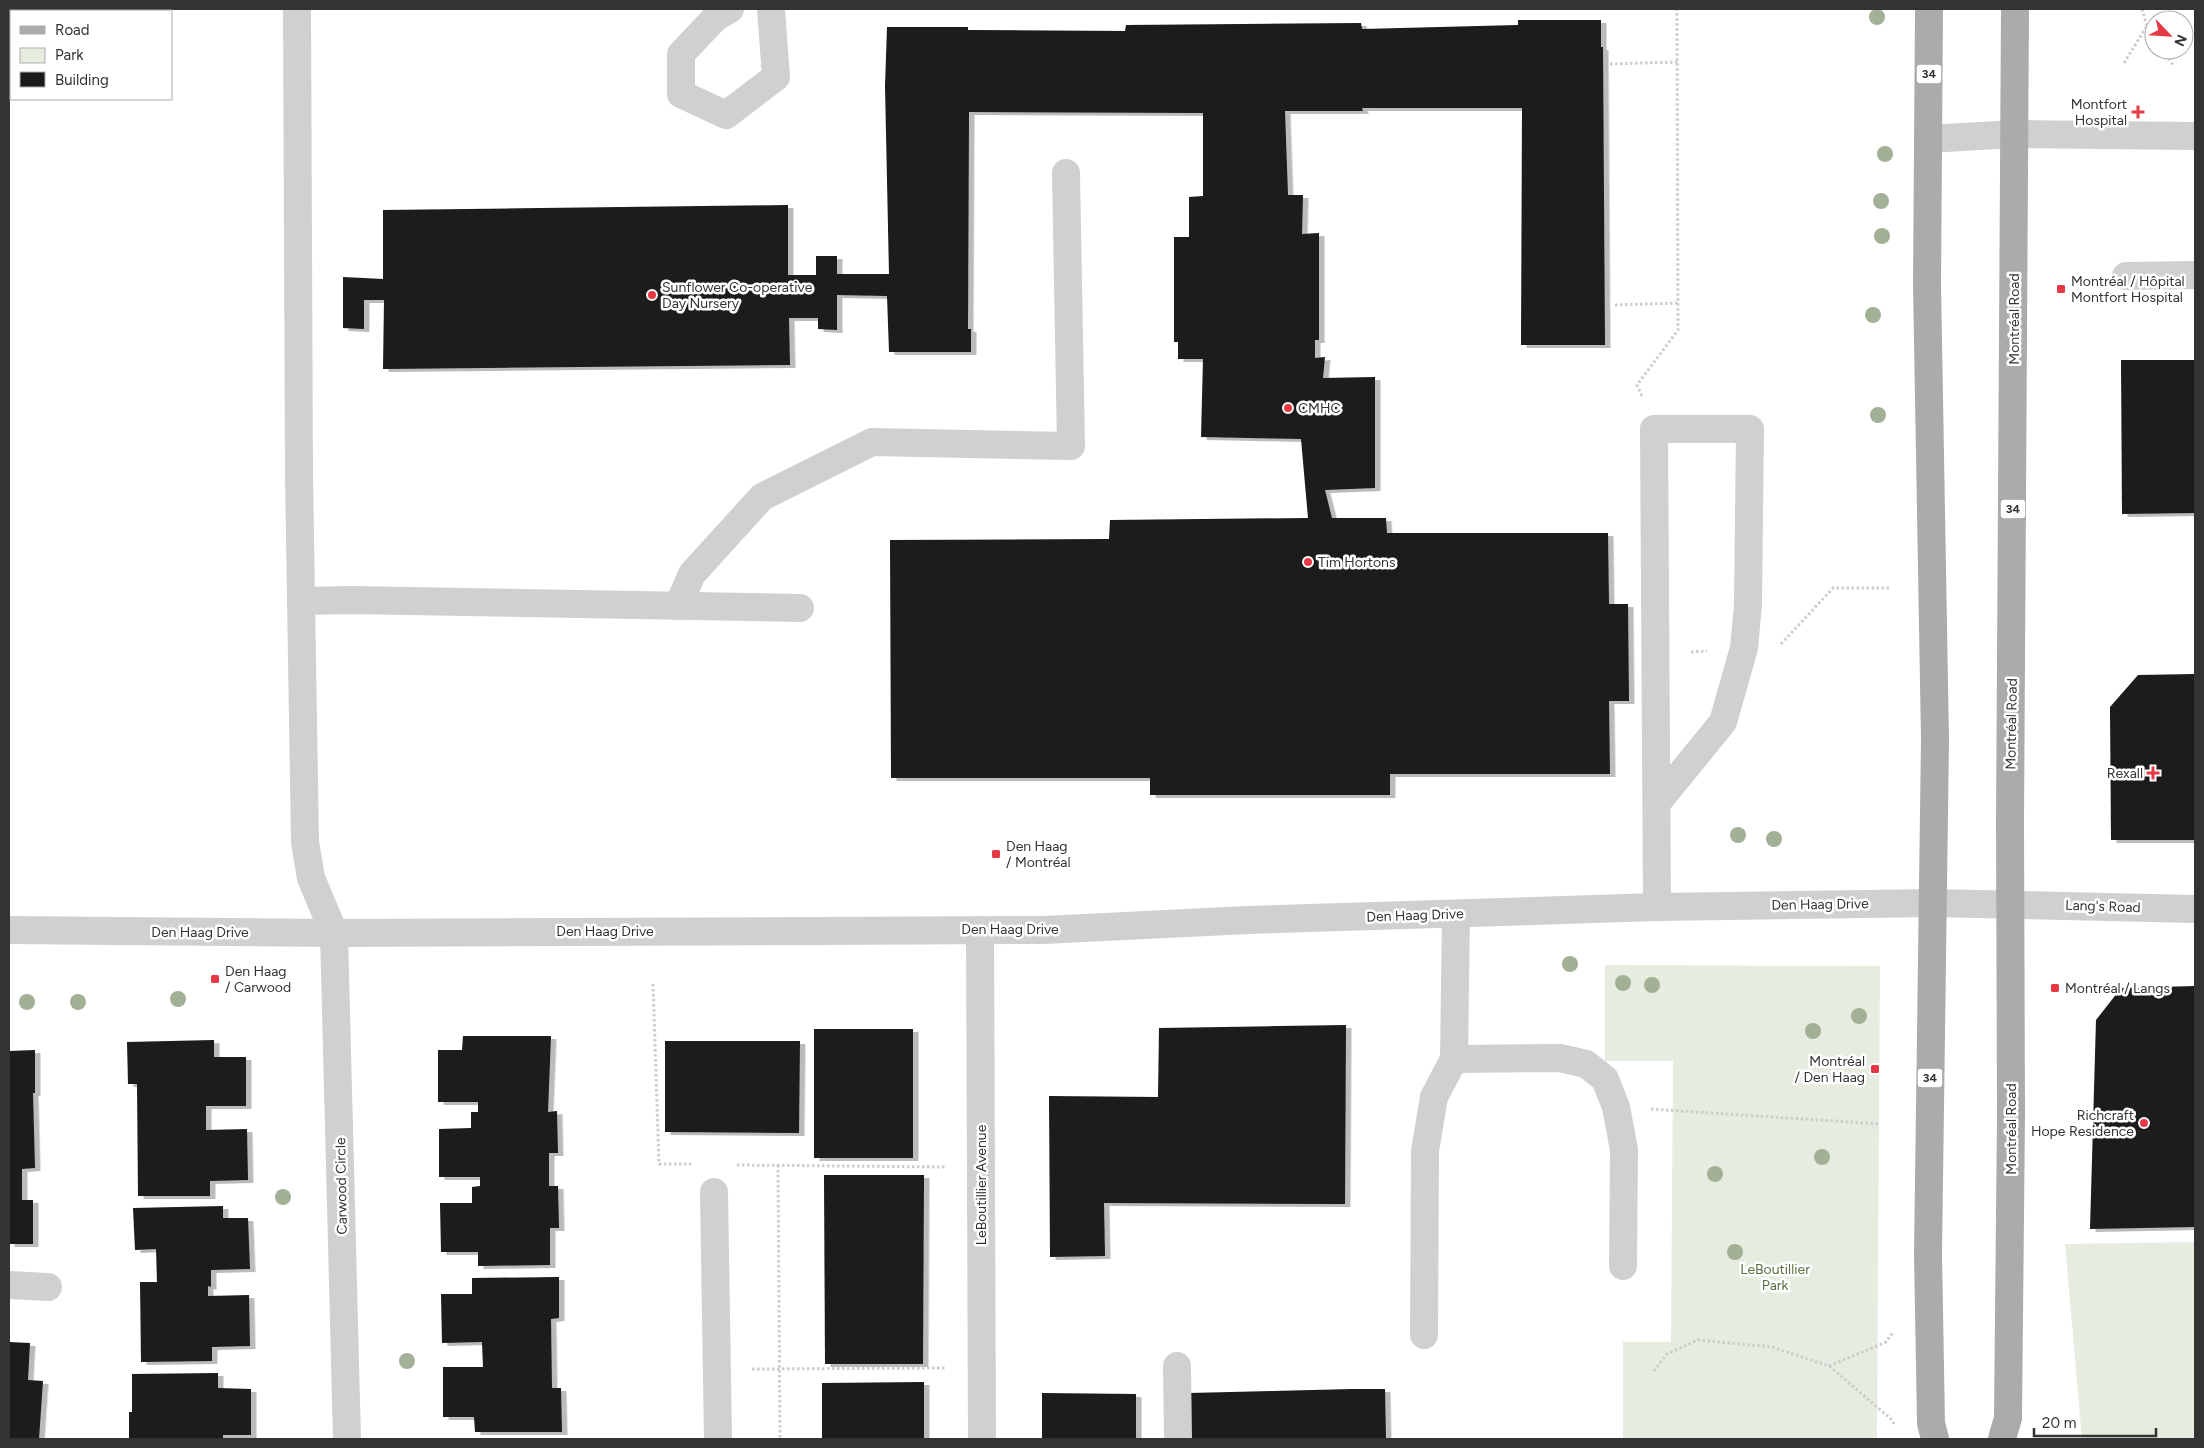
<svg xmlns="http://www.w3.org/2000/svg" width="2204" height="1448" font-family="Figtree,sans-serif">
  <defs>
    <filter id="shadow"><feDropShadow dx="5.5" dy="3" stdDeviation="0" flood-color="#0004"/></filter>
  </defs>
  <rect width="100%" height="100%" fill="#fff"/>
  <g fill="#e6ecdf">
    <polygon points="1605,965 1880,966 1877,1439 1623,1439 1623,1342 1671,1342 1673,1061 1605,1061"/>
    <polygon points="2195,1242 2195,1439 2082,1439 2065,1244"/>
  </g>
  <g fill="#1a1a1a" filter="url(#shadow)">
    <polygon points="1518,20 1601,20 1601,47 1603,47 1605,345 1521,345 1522,108 1362,108 1363,111 1285,111 1288,195 1303,195 1302,234 1319,233 1319,340 1315,340 1315,358 1325,357 1323,378 1375,377 1375,488 1325,490 1332,518 1386,518 1387,533 1608,533 1609,604 1628,604 1629,701 1609,701 1610,774 1390,774 1390,795 1150,795 1150,778 891,778 890,540 1109,539 1110,520 1308,518 1301,439 1201,437 1203,359 1178,359 1178,342 1174,342 1174,237 1189,237 1189,197 1203,196 1203,113 969,112 968,329 971,329 971,352 889,352 887,296 837,295 837,330 818,329 818,318 789,318 790,365 383,369 384,300 364,300 364,329 343,328 343,277 383,279 383,210 788,205 788,275 816,275 816,256 837,256 837,274 889,274 885,86 887,27 968,27 968,30 1125,31 1126,25 1361,23 1362,29 1518,25"/>
    <polygon points="2121,360 2195,360 2195,513 2122,514"/>
    <polygon points="2195,674 2195,840 2111,840 2110,707 2138,675"/>
    <polygon points="2195,986 2195,1227 2090,1229 2096,1020 2121,988"/>
    <polygon points="1346,1025 1345,1204 1104,1203 1105,1256 1050,1257 1049,1096 1158,1097 1159,1028"/>
    <rect x="814" y="1029" width="99" height="129"/>
    <polygon points="463,1036 551,1036 548,1112 557,1111 558,1153 549,1153 549,1186 558,1186 559,1228 550,1228 550,1265 478,1266 478,1252 441,1252 440,1203 472,1203 472,1187 480,1186 480,1177 439,1177 439,1129 471,1128 471,1112 478,1112 478,1102 438,1102 438,1050 462,1050"/>
    <polygon points="214,1040 214,1057 246,1057 246,1106 206,1106 206,1130 247,1129 248,1180 210,1181 210,1196 138,1196 137,1084 128,1084 127,1042"/>
    <polygon points="665,1041 800,1041 799,1133 665,1132"/>
    <polygon points="35,1050 35,1093 33,1093 35,1168 22,1169 22,1200 33,1200 33,1244 9,1244 9,1051"/>
    <polygon points="824,1175 924,1175 923,1364 825,1364"/>
    <polygon points="223,1206 223,1218 248,1218 250,1269 211,1270 211,1287 208,1286 208,1296 249,1295 250,1346 212,1347 212,1361 141,1362 140,1282 157,1282 156,1249 135,1250 133,1208"/>
    <polygon points="559,1277 559,1318 551,1319 552,1388 561,1388 562,1432 475,1432 474,1417 443,1417 443,1367 483,1367 482,1342 442,1343 441,1294 472,1294 472,1278"/>
    <polygon points="9,1342 30,1343 28,1380 43,1381 39,1439 9,1439"/>
    <polygon points="218,1373 218,1388 251,1389 251,1435 223,1435 223,1439 129,1439 129,1412 132,1412 132,1374"/>
    <polygon points="924,1382 924,1439 822,1439 822,1383"/>
    <polygon points="1352,1389 1385,1389 1386,1439 1190,1439 1189,1393"/>
    <polygon points="1042,1393 1136,1394 1136,1439 1042,1439"/>
  </g>
  <g fill="none" stroke-linecap="round" stroke-linejoin="round">
    <g stroke="#cdcdcd" stroke-width="3" stroke-dasharray="2.5 2.5" stroke-linecap="butt">
      <polyline points="2142,9 2147,26 2154,36"/>
      <polyline points="2163,50 2173,65"/>
      <polyline points="2124,63 2147,26"/>
      <polyline points="1610,64 1678,62"/>
      <polyline points="1615,305 1679,303"/>
      <polyline points="1642,396 1637,385 1678,330 1677,9"/>
      <polyline points="1781,644 1833,588 1890,588"/>
      <polyline points="1691,652 1707,651"/>
      <polyline points="653,984 659,1164 691,1164"/>
      <polyline points="1651,1109 1880,1124"/>
      <polyline points="737,1165 946,1167"/>
      <polyline points="778,1165 780,1439"/>
      <polyline points="1829,1366 1886,1342 1893,1332"/>
      <polyline points="752,1369 946,1368"/>
      <polyline points="1654,1371 1667,1354 1698,1340 1772,1347 1829,1366 1891,1419 1894,1424"/>
    </g>
    <g stroke="#d0d0d0" stroke-width="28">
      <polyline points="297,9 299,476 305,842 311,878 334,933 347,1439"/>
      <polyline points="730,9 716,17 681,54 681,94 726,115 776,77 771,9"/>
      <polyline points="1928,139 2015,134 2195,136"/>
      <polyline points="2126,276 2195,275"/>
      <polyline points="302,601 351,600 800,608"/>
      <polyline points="678,606 692,574 762,497 872,442 1071,446 1066,173"/>
      <polyline points="1657,803 1723,722 1744,648 1748,604 1750,429 1654,429 1657,907"/>
      <polyline points="9,930 334,933 1043,930 1248,920 1657,907 1933,903 2195,909"/>
      <polyline points="980,930 982,1439"/>
      <polyline points="1454,1059 1560,1058 1586,1064 1605,1079 1616,1107 1624,1150 1623,1266"/>
      <polyline points="714,1192 718,1439"/>
      <polyline points="9,1285 48,1287"/>
      <polyline points="1424,1335 1425,1151 1434,1097 1454,1059 1456,914"/>
      <polyline points="1177,1366 1178,1439"/>
    </g>
    <g stroke="#ababab" stroke-width="28">
      <polyline points="1929,9 1927,284 1935,739 1928,1254 1931,1423 1935,1439"/>
      <polyline points="2002,1439 2008,1418 2011,1114 2010,822 2015,9"/>
    </g>
  </g>
  <g fill="#a2b095">
    <circle cx="1877" cy="17" r="8"/>
    <circle cx="1885" cy="154" r="8"/>
    <circle cx="1881" cy="201" r="8"/>
    <circle cx="1882" cy="236" r="8"/>
    <circle cx="1873" cy="315" r="8"/>
    <circle cx="1878" cy="415" r="8"/>
    <circle cx="1738" cy="835" r="8"/>
    <circle cx="1774" cy="839" r="8"/>
    <circle cx="1570" cy="964" r="8"/>
    <circle cx="1623" cy="983" r="8"/>
    <circle cx="1652" cy="985" r="8"/>
    <circle cx="178" cy="999" r="8"/>
    <circle cx="27" cy="1002" r="8"/>
    <circle cx="78" cy="1002" r="8"/>
    <circle cx="1859" cy="1016" r="8"/>
    <circle cx="1813" cy="1031" r="8"/>
    <circle cx="1822" cy="1157" r="8"/>
    <circle cx="1715" cy="1174" r="8"/>
    <circle cx="283" cy="1197" r="8"/>
    <circle cx="1735" cy="1252" r="8"/>
    <circle cx="407" cy="1361" r="8"/>
  </g>
  <g fill="#e63946" stroke="#fff" stroke-width="2">
    <path d="M2135.5 104.5h5v5h5v5h-5v5h-5v-5h-5v-5h5z"/>
    <rect x="2056" y="284" width="10" height="10" rx="2.5"/>
    <circle cx="652" cy="295" r="5"/>
    <circle cx="1288" cy="408" r="5"/>
    <circle cx="1308" cy="562" r="5"/>
    <path d="M2150.5 765.5h5v5h5v5h-5v5h-5v-5h-5v-5h5z"/>
    <rect x="991" y="849" width="10" height="10" rx="2.5"/>
    <rect x="210" y="974" width="10" height="10" rx="2.5"/>
    <rect x="2050" y="983" width="10" height="10" rx="2.5"/>
    <rect x="1870" y="1064" width="10" height="10" rx="2.5"/>
    <circle cx="2144" cy="1123" r="5"/>
  </g>
  <g text-anchor="middle" stroke-width="5" stroke-linejoin="round" paint-order="stroke">
    <g fill="#fff" stroke="#707070" stroke-width="1">
      <rect x="1916.5" y="64.5" width="25" height="19" rx="4"/>
      <rect x="2000.5" y="499.5" width="25" height="19" rx="4"/>
      <rect x="1917.5" y="1068.5" width="25" height="19" rx="4"/>
    </g>
    <g font-size="12" font-weight="bold" fill="#333">
      <text x="1929" y="78">34</text>
      <text x="2013" y="513">34</text>
      <text x="1930" y="1082">34</text>
    </g>
    <g font-size="14" fill="#333" stroke="#fff" text-anchor="start">
      <text x="2127" y="109" text-anchor="end">Montfort<tspan x="2127" dy="16">Hospital</tspan></text>
      <text x="2071" y="286">Montréal / Hôpital<tspan x="2071" dy="16">Montfort Hospital</tspan></text>
      <text x="662" y="292">Sunflower Co-operative<tspan x="662" dy="16">Day Nursery</tspan></text>
      <text x="1298" y="413">CMHC</text>
      <text x="1318" y="567">Tim Hortons</text>
      <text x="2143" y="778" text-anchor="end">Rexall</text>
      <text x="1006" y="851">Den Haag<tspan x="1006" dy="16">/ Montréal</tspan></text>
      <text x="225" y="976">Den Haag<tspan x="225" dy="16">/ Carwood</tspan></text>
      <text x="2065" y="993">Montréal / Langs</text>
      <text x="1865" y="1066" text-anchor="end">Montréal<tspan x="1865" dy="16">/ Den Haag</tspan></text>
      <text x="2134" y="1120" text-anchor="end">Richcraft<tspan x="2134" dy="16">Hope Residence</tspan></text>
    </g>
    <g font-size="14" fill="#333" stroke="#fff">
      <text transform="translate(2014 319) rotate(-90)" y="5">Montréal Road</text>
      <text transform="translate(2011 724) rotate(-89)" y="5">Montréal Road</text>
      <text transform="translate(1820 904) rotate(-1)" y="5">Den Haag Drive</text>
      <text transform="translate(2103 906) rotate(2)" y="5">Lang's Road</text>
      <text transform="translate(1415 915) rotate(-2)" y="5">Den Haag Drive</text>
      <text x="1010" y="934">Den Haag Drive</text>
      <text x="605" y="936">Den Haag Drive</text>
      <text x="200" y="937">Den Haag Drive</text>
      <text transform="translate(2011 1129) rotate(-90)" y="5">Montréal Road</text>
      <text transform="translate(981 1185) rotate(-90)" y="5">LeBoutillier Avenue</text>
      <text transform="translate(341 1186) rotate(-91)" y="5">Carwood Circle</text>
    </g>
    <g font-size="14" fill="#56703f" stroke="#fff">
      <text x="1775" y="1274">LeBoutillier<tspan x="1775" dy="16">Park</tspan></text>
    </g>
  </g>
  <rect width="2204" height="1448" fill="none" stroke="#333333" stroke-width="20"/>
  <rect x="10" y="10" width="162" height="90" fill="#ffffff" stroke="#adadad"/>
  <rect x="20" y="26" width="25" height="8" fill="#ababab" stroke="#adadad"/>
  <text x="55" y="35" font-size="15" fill="#333333">Road</text>
  <rect x="20" y="48" width="25" height="15" fill="#e6ecdf" stroke="#adadad"/>
  <text x="55" y="60" font-size="15" fill="#333333">Park</text>
  <rect x="20" y="72" width="25" height="15" fill="#1a1a1a" stroke="#adadad"/>
  <text x="55" y="85" font-size="15" fill="#333333">Building</text>
  <g transform="translate(2169 35) rotate(115)"><circle r="24" fill="#ffffff" stroke="#adadad"/>
  <path d="M0-4L9 19L0 12L-9 19Z" fill="#e63946"/>
  <text y="-8" font-size="14" font-weight="bold" text-anchor="middle" fill="#333333">N</text>
  </g>
  <path d="M2034 1428v8h122v-8" fill="none" stroke="#333333" stroke-width="2.5"/>
  <text x="2042" y="1428" font-size="15" fill="#333333" stroke="#ffffff" stroke-width="4" paint-order="stroke">20 m</text>
</svg>
